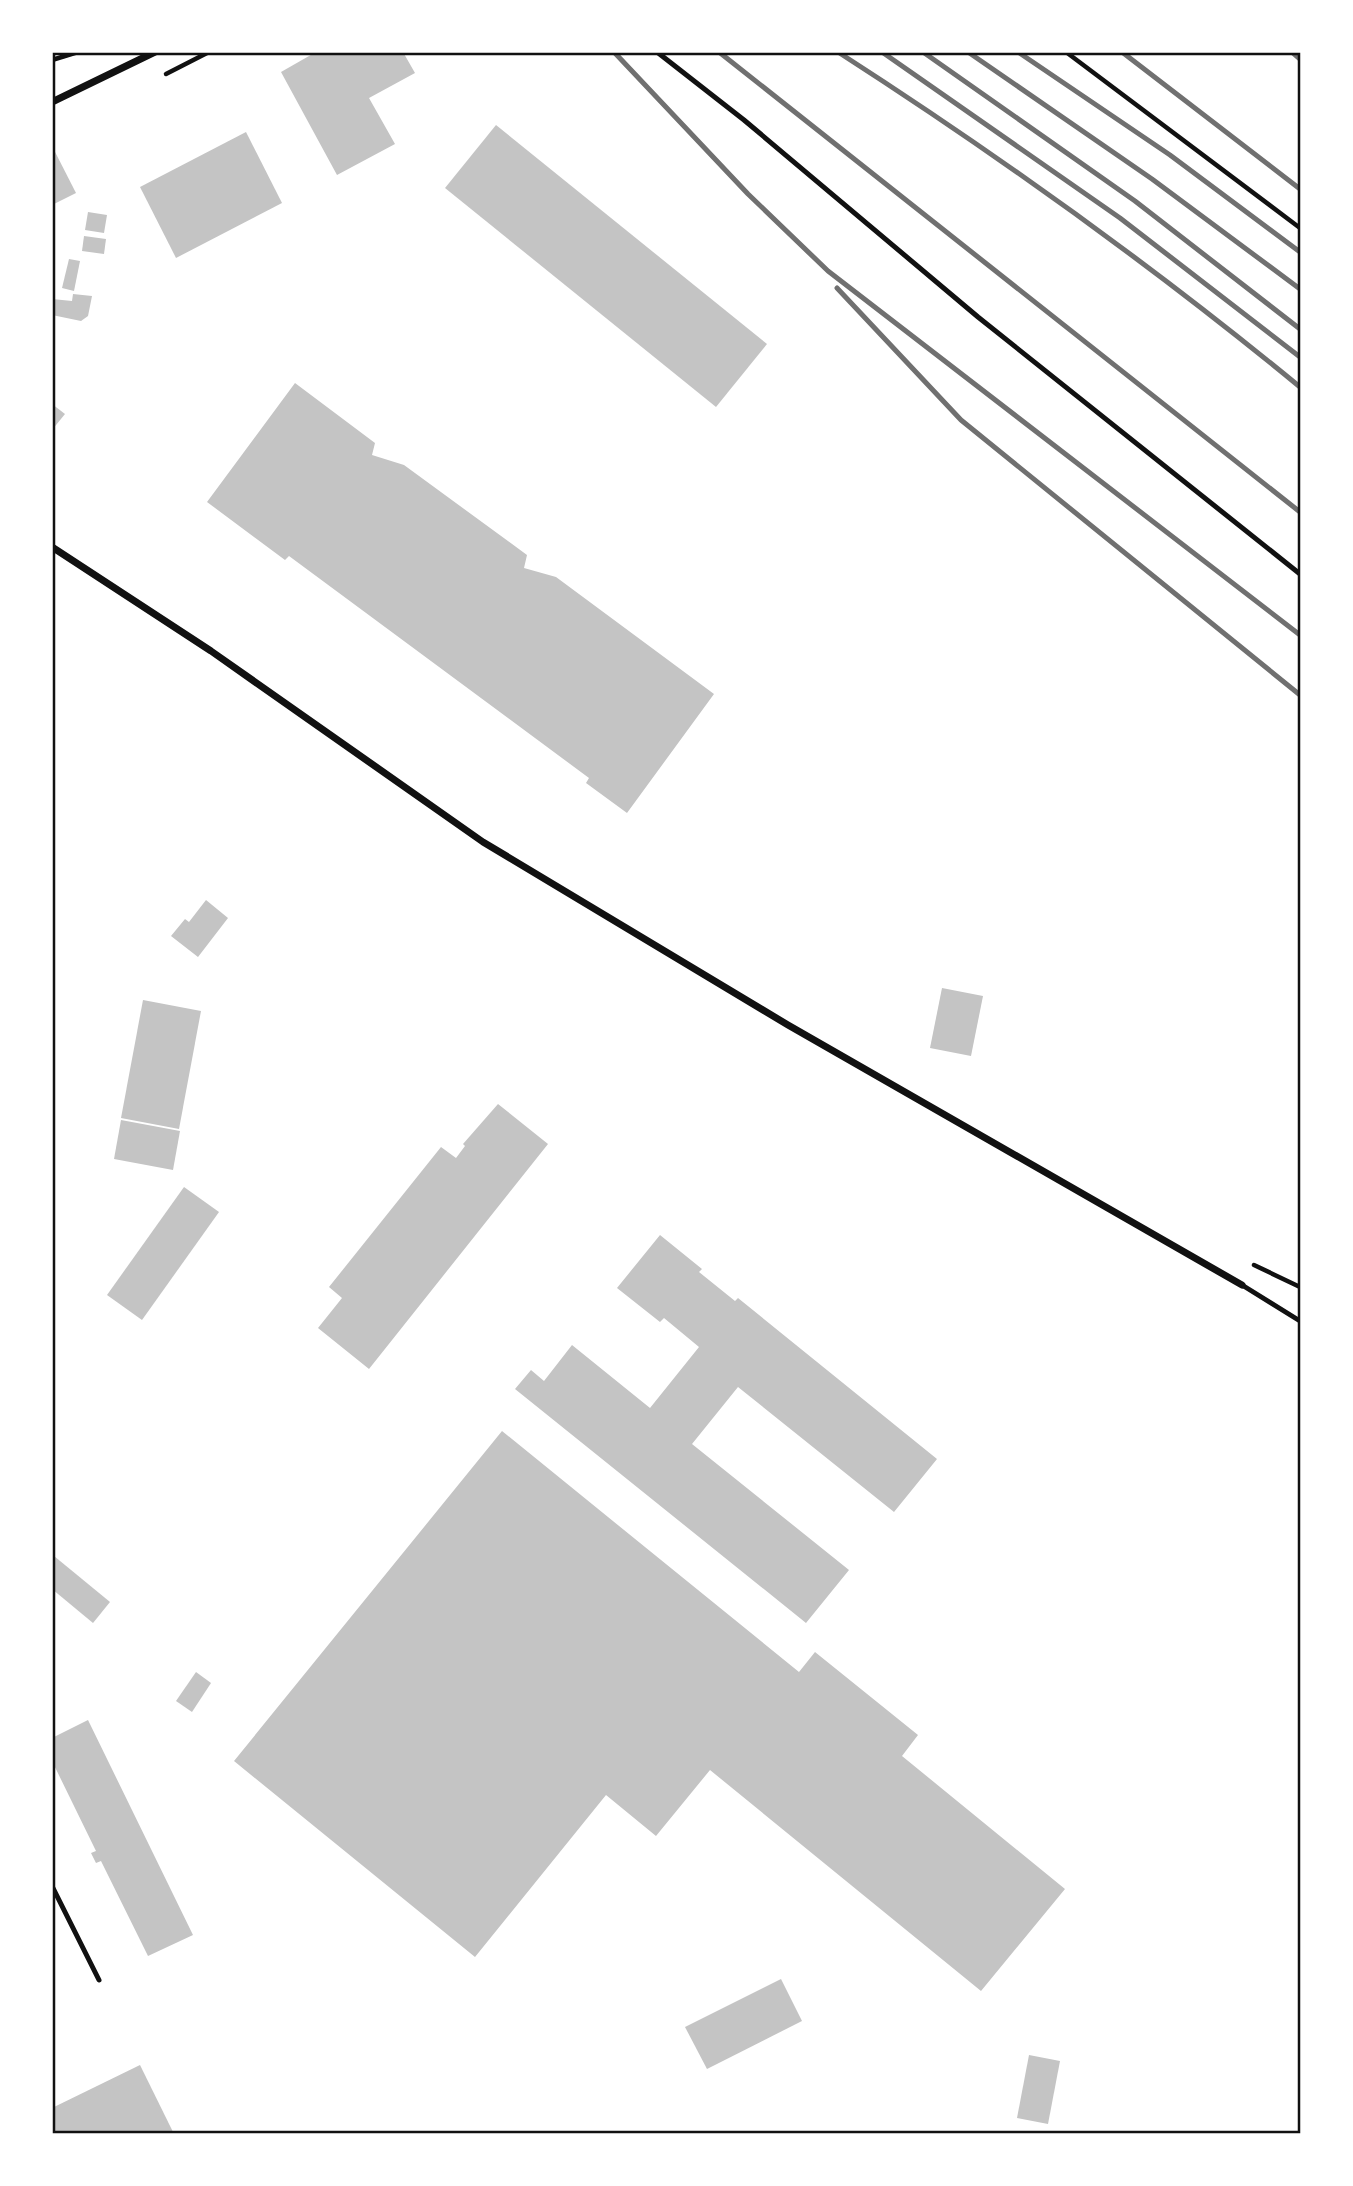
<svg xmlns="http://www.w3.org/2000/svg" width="1353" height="2186" font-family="Signika,sans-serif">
  <rect width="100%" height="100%" fill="#fff"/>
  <g fill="#c4c4c4">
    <polygon points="316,52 403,52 415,73 369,98 395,144 337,175 281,72"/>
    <polygon points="496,125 767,344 716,407 445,188"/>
    <polygon points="246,132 282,203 176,258 140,187"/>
    <polygon points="52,146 76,193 52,205"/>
    <polygon points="88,212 107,215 104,233 85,230"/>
    <polygon points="84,236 106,239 104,254 82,251"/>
    <polygon points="69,259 80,261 74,291 62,288"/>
    <polygon points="73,294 92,296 88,316 81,321 52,315 52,299 72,301"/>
    <polygon points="295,383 375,443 372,455 404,465 527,555 524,568 556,577 714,694 627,813 586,783 589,778 289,556 285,560 207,502"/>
    <polygon points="52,404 65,414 52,430"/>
    <polygon points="206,900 228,918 198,957 171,936 185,919 189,922"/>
    <polygon points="942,988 983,996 971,1056 930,1048"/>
    <polygon points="143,1000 201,1011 179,1129 121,1118"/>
    <polygon points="498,1104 548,1144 369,1369 318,1328 342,1298 329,1287 441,1147 456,1158 465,1146 463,1144"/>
    <polygon points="121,1120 180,1131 173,1170 114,1159"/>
    <polygon points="184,1187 219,1212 142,1320 107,1295"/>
    <polygon points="660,1235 702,1269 699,1272 735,1301 738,1298 937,1459 894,1512 738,1387 692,1444 849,1570 806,1623 515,1389 531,1370 544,1381 572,1345 650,1408 699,1347 664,1318 660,1322 617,1288"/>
    <polygon points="502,1431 799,1672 815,1652 918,1735 902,1756 1065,1889 981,1991 710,1770 656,1836 606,1795 475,1957 234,1761"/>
    <polygon points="54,1556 110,1602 93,1623 52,1589"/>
    <polygon points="196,1672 211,1683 192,1712 176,1701"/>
    <polygon points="88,1720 193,1935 148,1956 101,1861 96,1863 91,1853 96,1851 52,1761 52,1738"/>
    <polygon points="781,1979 802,2021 707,2069 685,2027"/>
    <polygon points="1029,2055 1060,2061 1048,2124 1017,2118"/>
    <polygon points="140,2065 174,2134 52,2134 52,2108"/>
  </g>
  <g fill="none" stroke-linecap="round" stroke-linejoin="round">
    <g stroke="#111" stroke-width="4.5">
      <polyline points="1066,52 1300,228"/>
      <polyline points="52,60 78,52"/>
      <polyline points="166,74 209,52"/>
      <polyline points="1254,1265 1300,1287"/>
    </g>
    <g stroke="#111" stroke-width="5">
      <polyline points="657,52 744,120 978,317 1300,574"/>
      <polyline points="1242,1285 1300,1321"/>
      <polyline points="52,1886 99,1980"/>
    </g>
    <g stroke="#111" stroke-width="7">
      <polyline points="52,102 155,52"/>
      <polyline points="52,547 211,651 483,842 788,1025 1242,1285"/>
    </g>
    <g stroke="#707070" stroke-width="5">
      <polyline points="614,52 748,194 828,271 1300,635"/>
      <polyline points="719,52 1300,512"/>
      <path d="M838,52c160,103 315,214 462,335"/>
      <polyline points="882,52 1120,218 1300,357"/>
      <polyline points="923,52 1135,201 1300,329"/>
      <polyline points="968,52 1152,179 1300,289"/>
      <polyline points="1018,52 1170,155 1300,252"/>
      <polyline points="1122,52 1300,189"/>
      <polyline points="1292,52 1300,59"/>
      <polyline points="837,288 961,420 1300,695"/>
    </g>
  </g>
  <rect width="1353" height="2186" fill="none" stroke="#ffffff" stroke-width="108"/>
  <rect x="54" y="54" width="1245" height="2078" fill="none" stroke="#111" stroke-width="2.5"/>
</svg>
